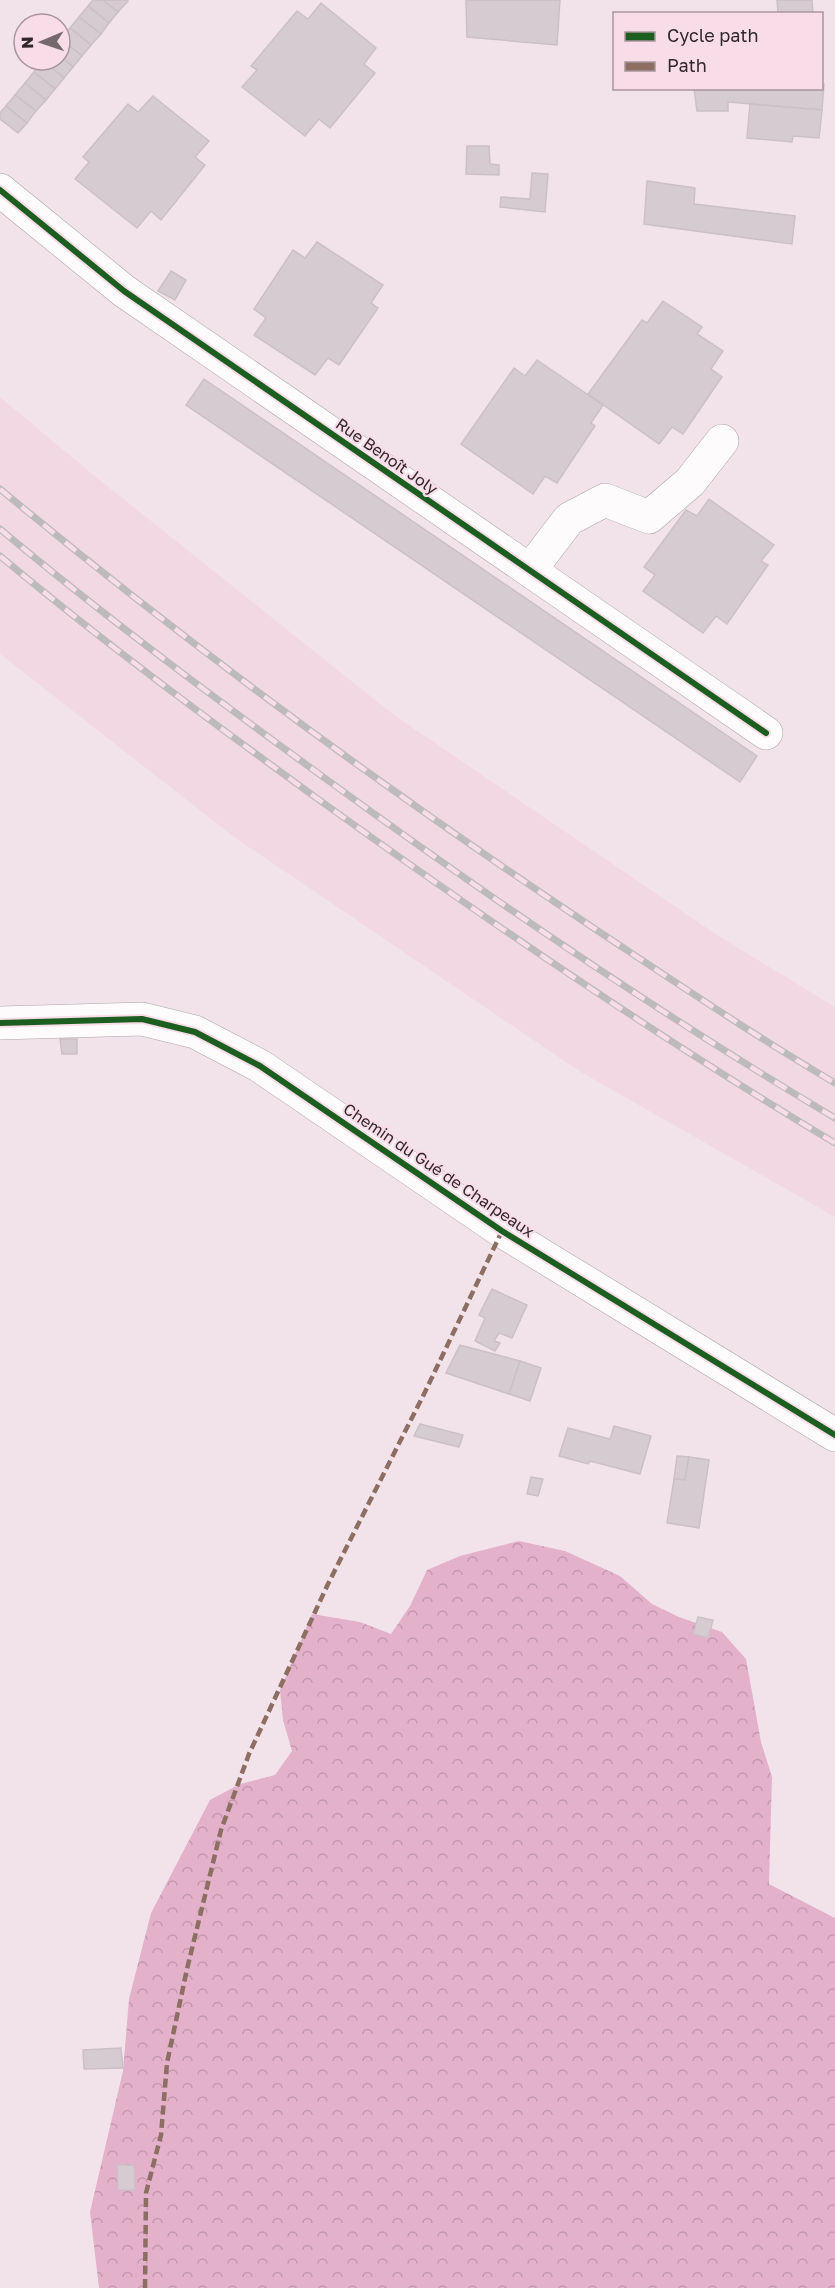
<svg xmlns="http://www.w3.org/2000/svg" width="835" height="2288" font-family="'Golos Text',sans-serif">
  <defs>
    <pattern id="forest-crowns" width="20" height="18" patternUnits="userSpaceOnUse" patternTransform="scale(1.5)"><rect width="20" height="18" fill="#e4b1ca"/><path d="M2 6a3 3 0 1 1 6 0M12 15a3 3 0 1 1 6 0" fill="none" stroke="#c498ae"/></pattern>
  </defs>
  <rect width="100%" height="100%" fill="#f2e3ea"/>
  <polygon fill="#f2d8e3" points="0,397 91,473 394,715 717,935 835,1007 835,1217 579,1071 234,837 0,654"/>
  <polygon fill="url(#forest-crowns)" points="519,1541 565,1551 620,1576 652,1604 679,1617 722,1632 746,1659 761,1742 772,1777 769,1884 835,1918 835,2288 99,2288 90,2212 123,2071 129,1999 151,1913 210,1800 240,1784 275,1775 292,1751 283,1720 280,1690 312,1614 360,1622 391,1634 410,1606 427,1570 460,1556"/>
  <g fill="#d6cbd0" stroke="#ccc0c6" stroke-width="1.5">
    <polygon points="93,0 103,0 118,12 109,23 88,6"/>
    <polygon points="103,0 127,0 128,1 118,12"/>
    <polygon points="466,0 560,0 557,45 467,37"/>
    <polygon points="777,0 812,0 813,14 778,14"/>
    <polygon points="321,3 376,48 364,64 375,73 330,128 319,119 305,136 242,87 257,70 251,66 297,11 308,19"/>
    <polygon points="88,6 109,23 101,34 79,17"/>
    <polygon points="79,17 101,34 91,45 70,28"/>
    <polygon points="70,28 91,45 82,56 61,39"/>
    <polygon points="61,39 82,56 73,67 60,56"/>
    <polygon points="60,56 73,67 64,78 43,61 60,60"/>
    <polygon points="43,61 64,78 55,89 34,72"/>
    <polygon points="34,72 55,89 46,100 25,83"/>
    <polygon points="25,83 46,100 36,111 15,95"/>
    <polygon points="822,84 824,84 822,110 728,102 728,111 697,111 694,88 822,88"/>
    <polygon points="15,95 36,111 27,123 6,106"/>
    <polygon points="153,96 209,141 195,157 205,165 161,220 151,211 137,228 75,179 89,162 83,157 128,104 138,112"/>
    <polygon points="750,104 822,110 819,138 793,136 792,142 747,138"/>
    <polygon points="6,106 27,123 18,133 0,119 0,113"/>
    <polygon points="467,146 489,146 490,164 499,165 499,175 466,174"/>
    <polygon points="532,173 548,174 545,212 500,207 501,197 530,199"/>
    <polygon points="647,181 695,188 694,204 795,216 792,244 644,224"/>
    <polygon points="317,242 383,285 371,303 378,308 339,365 328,358 315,375 254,335 266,318 254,309 293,250 305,258"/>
    <polygon points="171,271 186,280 175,300 158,291"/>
    <polygon points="663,301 702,327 697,334 723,351 711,369 722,377 683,434 672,427 659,444 588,394 642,320 647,323"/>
    <polygon points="537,360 603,405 591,423 595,426 557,483 545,476 533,494 461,444 514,368 525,376"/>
    <polygon points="204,379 757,756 740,782 186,405"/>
    <polygon points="709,499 774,545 761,561 768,565 727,624 716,616 703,633 643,591 655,575 644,567 686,510 697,516"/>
    <polygon points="60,1039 77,1039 77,1054 62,1054"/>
    <polygon points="492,1289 527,1305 512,1338 499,1333 494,1341 500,1343 495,1351 475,1341 485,1318 479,1315"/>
    <polygon points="460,1345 520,1361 509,1394 446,1373"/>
    <polygon points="520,1361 541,1368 530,1401 509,1394"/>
    <polygon points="420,1424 463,1435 459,1447 414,1436"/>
    <polygon points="614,1426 651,1436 640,1474 590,1461 588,1464 559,1456 568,1428 610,1439"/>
    <polygon points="677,1456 689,1457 685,1480 674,1479"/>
    <polygon points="689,1457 709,1460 699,1528 667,1523 674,1479 685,1480"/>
    <polygon points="531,1477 543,1479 538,1496 527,1494"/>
    <polygon points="698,1617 713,1620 708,1638 693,1634"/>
    <polygon points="121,2048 123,2068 84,2069 83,2050"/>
    <polygon points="117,2165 134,2165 135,2190 118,2190"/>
  </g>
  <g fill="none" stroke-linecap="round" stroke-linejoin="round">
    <defs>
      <g id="minor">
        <polyline points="0,190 124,291 766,733"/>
        <polyline points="530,570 569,519 605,500 649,517 690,482 722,441"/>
        <polyline points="0,1023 142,1019 195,1032 260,1066 502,1231 835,1435"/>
      </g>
    </defs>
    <use href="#minor" stroke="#ada2a7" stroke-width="34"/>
    <use href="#minor" stroke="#fdfbfc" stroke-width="33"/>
    <defs>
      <g id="rail">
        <path d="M0,489c192,159 393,306 601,444 77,51 154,103 234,150"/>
        <path d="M0,529c105,88 216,170 326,250 165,120 334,235 509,339"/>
        <path d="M0,556c104,87 213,167 322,246 167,120 337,236 513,341"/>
      </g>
    </defs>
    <use href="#rail" stroke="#bdbabb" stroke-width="7"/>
    <use href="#rail" stroke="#f8dde9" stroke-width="4.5" stroke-dasharray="14" stroke-linecap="butt"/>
    <polyline stroke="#8d6e63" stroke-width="4.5" stroke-dasharray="9 4.5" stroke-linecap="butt" points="145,2288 146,2193 161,2135 167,2063 187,1969 221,1830 249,1754 328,1584 425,1392 502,1231"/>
    <defs>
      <g id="cycleway">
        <polyline points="0,190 124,291 766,733"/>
        <polyline points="0,1023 142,1019 195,1032 260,1066 502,1231 835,1435"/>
      </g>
    </defs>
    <use href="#cycleway" stroke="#f8dde9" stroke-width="10"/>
    <use href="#cycleway" stroke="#1b5e20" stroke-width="6"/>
  </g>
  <g text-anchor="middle" stroke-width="4.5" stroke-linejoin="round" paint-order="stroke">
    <g font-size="16" fill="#32282c" stroke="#f8dde9">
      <text transform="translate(387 456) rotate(35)" y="6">Rue Benoît Joly</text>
      <text transform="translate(439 1170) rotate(34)" y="6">Chemin du Gué de Charpeaux</text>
    </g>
  </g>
  <rect x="613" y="12" width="210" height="78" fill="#f8dde9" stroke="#a9959d" stroke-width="1.5"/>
  <rect x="625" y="32" width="30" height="9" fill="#1b5e20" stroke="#a9959d" stroke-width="1.5"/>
  <text x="667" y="42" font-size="18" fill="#32282c">Cycle path</text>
  <rect x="625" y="62" width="30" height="9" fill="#8d6e63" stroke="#a9959d" stroke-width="1.5"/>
  <text x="667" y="72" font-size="18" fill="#32282c">Path</text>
  <g transform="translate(42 42) rotate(268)"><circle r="28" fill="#f8dde9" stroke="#a9959d" stroke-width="1.5"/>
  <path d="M0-4.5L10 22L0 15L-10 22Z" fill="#75696e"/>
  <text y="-9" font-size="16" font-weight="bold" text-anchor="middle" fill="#32282c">N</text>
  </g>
</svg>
